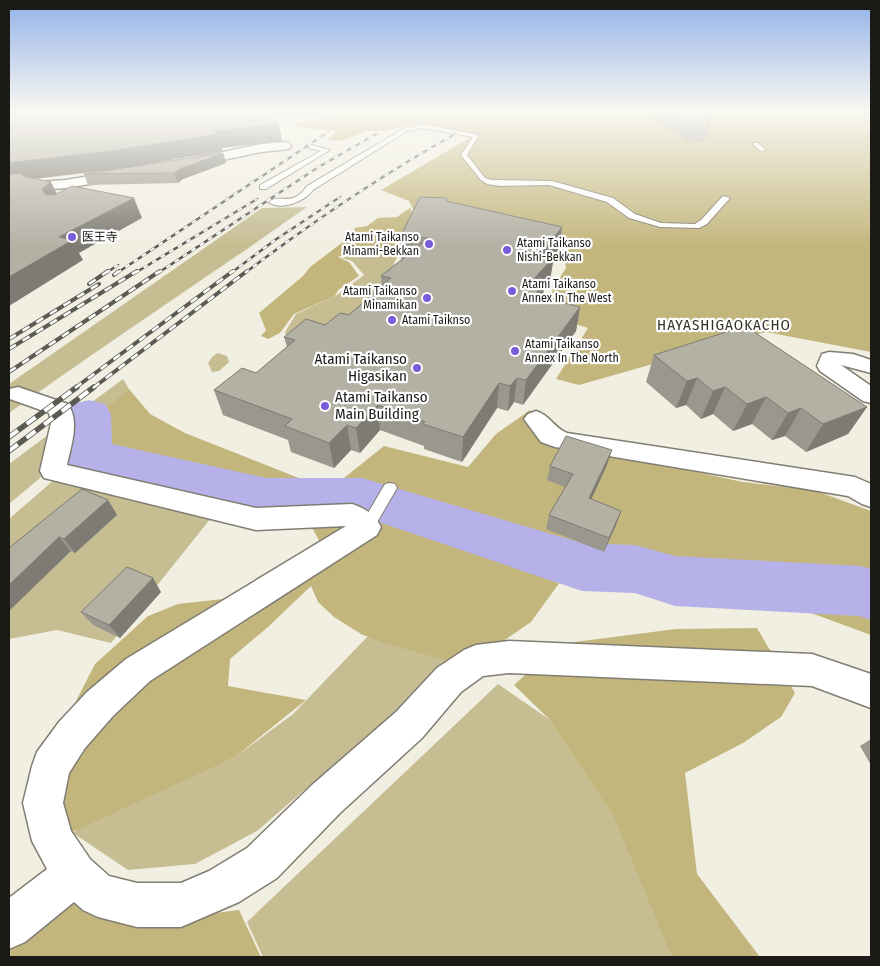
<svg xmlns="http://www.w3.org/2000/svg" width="880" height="966" font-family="'Fira Sans Condensed','Noto Sans JP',sans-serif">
  <rect width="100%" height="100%" fill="#f1efe2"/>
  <g fill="#c6bd93">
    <path d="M307,207c-99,70 -200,136 -298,206v-29l253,-176z"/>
    <polygon points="399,253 393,266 403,272 410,309 287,337 285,332 296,314 337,295 364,275 352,261 342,258 350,255"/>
    <polygon points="218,353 227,356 229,362 219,371 212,372 208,363 213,356"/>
    <polygon points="123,379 129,389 46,473 9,504 9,464"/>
    <polygon points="54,480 211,518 111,643 57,630 9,639 9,519"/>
    <polygon points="368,636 457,658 257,831 195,864 128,870 73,833 92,818 235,757 293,714"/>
    <polygon points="498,684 550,720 629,823 672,957 263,957 247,922"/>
  </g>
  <g fill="#c3b67d">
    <polygon points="355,112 871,112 871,352 766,332 579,385 556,379 588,328 548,315 553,288 566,268 562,244 526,234 416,215 409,201 381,190 476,134 420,122 387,131 368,131 341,141 327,140 337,131 293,127 298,123"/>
    <polygon points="410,208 414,216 400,241 397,251 349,253 338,257 349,262 359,276 338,290 335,296 294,314 280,333 268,339 261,336 266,330 259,313 303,276 310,267 347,239 355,228 367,226 378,218 397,217"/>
    <polygon points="129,389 150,414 185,433 329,490 384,446 468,467 496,434 530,410 548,433 678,468 743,482 816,491 871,511 871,635 792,606 744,607 680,584 636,562 635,569 488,533 433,528 460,534 571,567 531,622 499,644 450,661 386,644 361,634 334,617 318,602 311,586 268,627 230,659 228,686 306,700 235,757 53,841 64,747 76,701 95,664 148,616 178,604 259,595 321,544 310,524 46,473 65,444"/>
    <polygon points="757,628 795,693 781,717 743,743 685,773 697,874 760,957 672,957 613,815 550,720 514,685 559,644 676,629"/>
    <polygon points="75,896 128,924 239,910 261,957 9,957 9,942"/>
  </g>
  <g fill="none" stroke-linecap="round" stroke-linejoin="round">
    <polygon fill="#b6b1e8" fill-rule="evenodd" points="89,400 105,404 111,414 112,444 266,478 362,478 582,543 635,545 675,556 861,566 871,569 871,620 859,616 675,606 635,593 582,591 361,516 266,516 88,472 71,467 64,455 67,414 73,404"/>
    <defs>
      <g id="lane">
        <path d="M422,124l57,11 -12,20 18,23 7,2 60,1 61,17 22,16 26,9 34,1 6,-4 22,-24 7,2 -23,26 -8,4 -39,-1 -31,-9 -22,-16 -58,-17 -49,1 -13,-2 -6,-4 -20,-25 12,-18 -51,-9 -15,3 -94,59c-9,12 -31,21 -45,12 13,-9 24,6 39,-16l96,-57z"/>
        <polygon points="754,143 758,143 766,150 761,151 754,145"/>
        <polygon points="311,145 330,150 266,189 260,189 260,185 321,151 309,148 308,147"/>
        <polygon points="390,483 395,484 397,488 372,531 367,533 362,531 360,527 362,523 385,484"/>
      </g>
      <g id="street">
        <polygon points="285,142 289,143 291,146 289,149 261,152 190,167 184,163 190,159 261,144"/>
        <polygon points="120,171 127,175 125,178 66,188 9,192 9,184 66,180"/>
        <polygon points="829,352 853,354 871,360 871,373 841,365 871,386 871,403 863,401 820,371 817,366 822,354"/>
        <path d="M18,387l50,17c12,18 3,41 -1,61l189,43 96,-4c13,4 23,11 29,23l-4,8 -227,146 -37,35 -28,32 -16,25 -6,30 8,28 19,28 19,17 28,7h44l28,-12 38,-23 65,-63 84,-73 41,-44 27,-18 12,-5 33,-4 303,13 59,20v34l-59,-22 -303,-13 -26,3 -22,16 -39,46 -82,75 -63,65 -38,24 -58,25h-44l-39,-10 -15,-7 -9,-8 -49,40 -16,7v-51l38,-29 -15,-28 -9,-38 9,-37 5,-14 22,-30 28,-30 39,-33 220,-133 -90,4 -212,-52 -4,-7 11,-48 -2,-10 -39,-14v-10z"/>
        <path d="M536,411c14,4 18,17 31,22l288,44 16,7v23l-9,-3 -14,-8 -293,-49 -14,-5 -17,-23 4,-5z"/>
      </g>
    </defs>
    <use href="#lane" stroke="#807d72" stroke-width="2"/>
    <use href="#street" stroke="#807d72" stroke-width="3"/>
    <use href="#lane" fill="#fff" fill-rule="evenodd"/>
    <use href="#street" fill="#fff" fill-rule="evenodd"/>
    <defs>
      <g id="rail-far2">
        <polyline points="106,273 118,265"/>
        <polyline points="117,273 328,132"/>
        <polyline points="135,273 257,199"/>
        <polyline points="158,273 317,168 376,134"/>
        <polyline points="231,273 275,240 340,197"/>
        <path d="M245,273c67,-51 137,-98 210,-139"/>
      </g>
      <g id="rail-far1">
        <polyline points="114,275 119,271"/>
        <polyline points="89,284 108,271"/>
        <polyline points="9,339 99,284"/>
        <polyline points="9,349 137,271"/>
        <polyline points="9,372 160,271"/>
        <polyline points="75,388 233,271"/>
        <polyline points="93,388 247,271"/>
      </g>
      <g id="rail">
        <polyline points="9,437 77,387"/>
        <polyline points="9,451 94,387"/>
      </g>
    </defs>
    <use href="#rail-far2" stroke="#5b5a53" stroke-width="2.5"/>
    <use href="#rail-far1" stroke="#5b5a53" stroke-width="4"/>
    <use href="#rail" stroke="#5b5a53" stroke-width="5.5"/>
    <use href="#rail-far2" stroke="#fff" stroke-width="2" stroke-dasharray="5" stroke-linecap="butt"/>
    <use href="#rail-far1" stroke="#fff" stroke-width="2.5" stroke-dasharray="8" stroke-linecap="butt"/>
    <use href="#rail" stroke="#fff" stroke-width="4" stroke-dasharray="11" stroke-linecap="butt"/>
  </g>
  <g fill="#9a978d">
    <polygon points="317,112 342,112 336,115"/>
    <polygon points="653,112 705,112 709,127 704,142 686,141 652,116"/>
    <polygon points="223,153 226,163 183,179 178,183 88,185 84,174"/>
    <polygon points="447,198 447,202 562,227 559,249 553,257 550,280 544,287 543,297 580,307 576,331 523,405 514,402 508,411 497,408 462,462 424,449 424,446 380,430 360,453 351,450 334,468 291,452 288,440 223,415 214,390 256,373 287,347 284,337 325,325 349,315 382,286 381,276 403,259 401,259 400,237"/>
    <polygon points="654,355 867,407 848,434 806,452 785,436 772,440 752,424 733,431 713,414 701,419 686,405 676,408 646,382"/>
    <polygon points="607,465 591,499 621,511 616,525 604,552 546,529 549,515 565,487 547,480 550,466"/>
    <polygon points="108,500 117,515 75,553 71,551 9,548"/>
    <polygon points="161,592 120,638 93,625 81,612"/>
    <polygon points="871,739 871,765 860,746"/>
  </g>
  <g fill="#7d7b73">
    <polygon points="274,112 296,112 274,116"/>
    <polygon points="336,112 342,112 336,115"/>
    <polygon points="279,124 282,141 222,148 223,151 125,168 9,182 9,163 214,131"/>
    <polygon points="223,153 226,163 183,179 178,183 174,173 180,169"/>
    <polygon points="51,182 60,200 51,208 42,189"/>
    <polygon points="134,198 142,218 79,253 83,260 9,306 9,277 59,237"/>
    <polygon points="562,227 559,249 548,263 554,257 550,280 544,287 541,306 531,319 533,280 541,254"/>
    <polygon points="580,307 576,331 523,405 526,380"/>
    <polygon points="517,378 514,402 508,411 510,386"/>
    <polygon points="697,378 686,405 676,408 687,381"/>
    <polygon points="499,383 497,408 462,462 463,437"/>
    <polygon points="725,387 713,414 701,419 713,391"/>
    <polygon points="766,397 752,424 733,431 747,404"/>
    <polygon points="378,405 380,430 360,453 356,428"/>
    <polygon points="867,407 848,434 806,452 823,424"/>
    <polygon points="801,408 785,436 772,440 788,413"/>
    <polygon points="347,425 351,450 334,468 329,443"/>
    <polygon points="612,450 607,465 585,513 589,498"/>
    <polygon points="108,500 117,515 75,553 64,539"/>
    <polygon points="621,511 616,525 604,552 609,538"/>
    <polygon points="59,537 71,551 9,611 9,585"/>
    <polygon points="153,578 161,592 120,638 109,625"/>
  </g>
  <g fill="#b3b0a4" stroke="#7d7b73">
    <polygon points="9,112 275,112 279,124 214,131 218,134 118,150 9,163"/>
    <polygon points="670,112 705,112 709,127 690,126"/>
    <polygon points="223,153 180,169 174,173 84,174"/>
    <polygon points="23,173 23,176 51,182 42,189 46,195 56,194 72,186 134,198 59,237 73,240 9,277 9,174"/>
    <polygon points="420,197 447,198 446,201 562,227 541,254 554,257 533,280 545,283 534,295 580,307 526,380 517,378 510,386 499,383 463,437 423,424 425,422 378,405 356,428 347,425 329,443 285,426 292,419 214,390 242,368 256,373 295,340 284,337 306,319 325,325 340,313 349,315 391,278 381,276 429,238 400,237"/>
    <polygon points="745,326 867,407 823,424 801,408 788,413 766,397 747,404 725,387 713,391 697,378 687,381 654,355"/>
    <polygon points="566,436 612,450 589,498 621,511 609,538 549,515 573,474 550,466"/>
    <polygon points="82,489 108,500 64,539 59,537 9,585 9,548"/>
    <polygon points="127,567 153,578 109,625 81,612"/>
  </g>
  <linearGradient id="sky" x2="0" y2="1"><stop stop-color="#94b3e8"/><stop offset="0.45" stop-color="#f9f8f2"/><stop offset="1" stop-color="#f9f8f2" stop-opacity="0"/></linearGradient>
  <rect width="880" height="247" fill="url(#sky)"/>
  <g fill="#775ed9" stroke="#fff" stroke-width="2">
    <circle cx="72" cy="237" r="5"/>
    <circle cx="429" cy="244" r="5"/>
    <circle cx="507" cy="250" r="5"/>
    <circle cx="512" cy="291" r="5"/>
    <circle cx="427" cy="298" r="5"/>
    <circle cx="392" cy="320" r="5"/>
    <circle cx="515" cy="351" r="5"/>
    <circle cx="417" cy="368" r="5"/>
    <circle cx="325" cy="406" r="5"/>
  </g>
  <g text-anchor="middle" stroke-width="4.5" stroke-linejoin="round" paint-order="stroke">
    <g font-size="12" fill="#1b1a16" stroke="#fff" text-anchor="start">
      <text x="82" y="241">医王寺</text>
      <text x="419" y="241" text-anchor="end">Atami Taikanso<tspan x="419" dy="14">Minami-Bekkan</tspan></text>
      <text x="517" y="247">Atami Taikanso<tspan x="517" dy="14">Nishi-Bekkan</tspan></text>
      <text x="522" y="288">Atami Taikanso<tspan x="522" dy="14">Annex In The West</tspan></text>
      <text x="417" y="295" text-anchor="end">Atami Taikanso<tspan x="417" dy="14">Minamikan</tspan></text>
      <text x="402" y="324">Atami Taiknso</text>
      <text x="525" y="348">Atami Taikanso<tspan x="525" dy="14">Annex In The North</tspan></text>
    </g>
    <g font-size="15" letter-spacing="1" fill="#343228" stroke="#fff">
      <text x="724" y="330">HAYASHIGAOKACHO</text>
    </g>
    <g font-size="15" fill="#1b1a16" stroke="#fff" text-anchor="end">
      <text x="407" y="364">Atami Taikanso<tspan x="407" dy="17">Higasikan</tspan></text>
      <text x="335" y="402" text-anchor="start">Atami Taikanso<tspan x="335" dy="17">Main Building</tspan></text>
    </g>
  </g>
  <rect width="880" height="966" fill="none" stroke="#1b1a16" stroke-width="20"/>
</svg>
